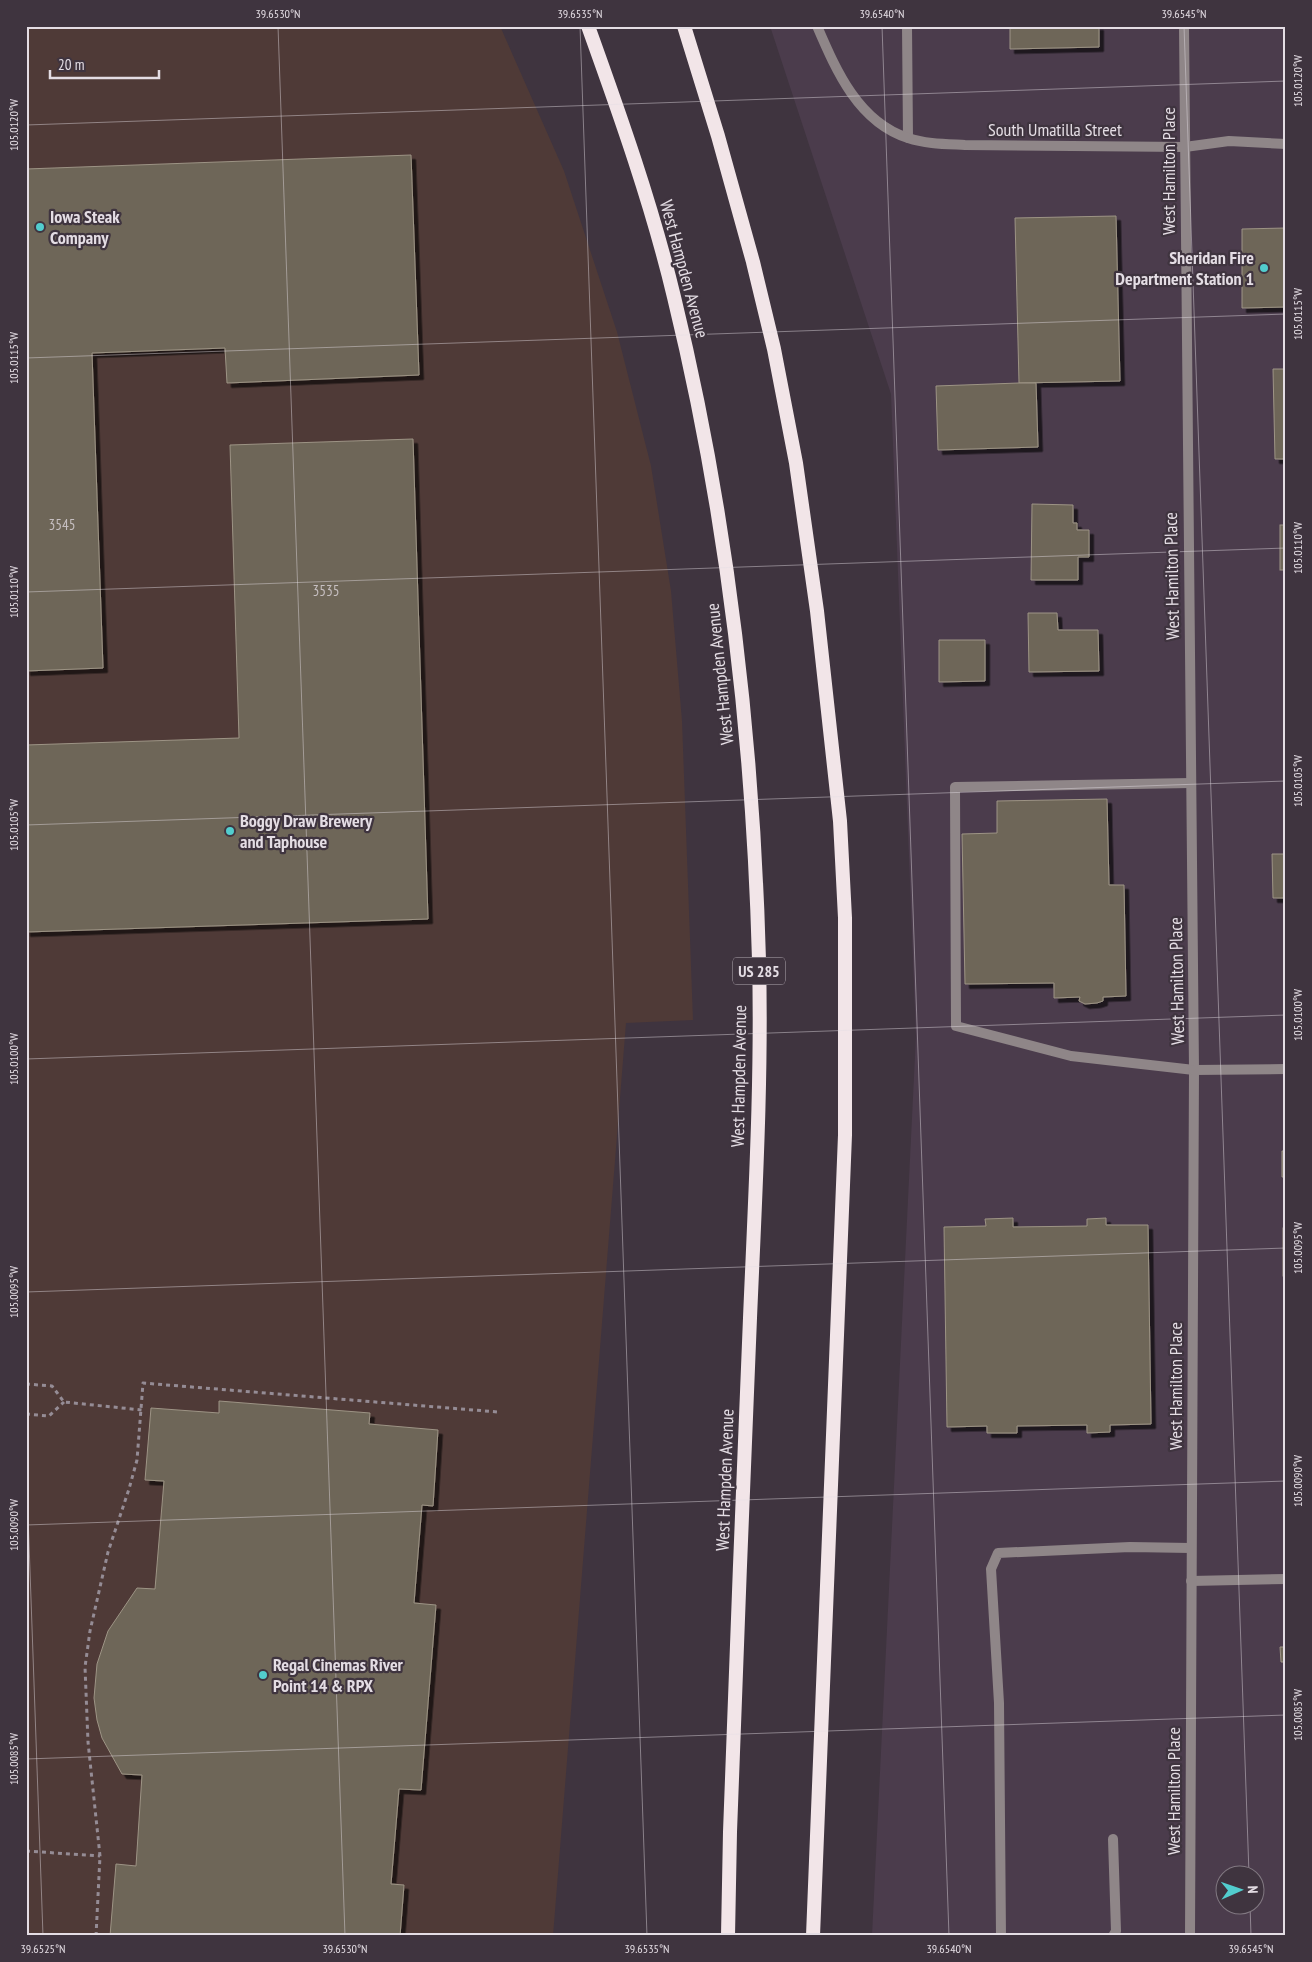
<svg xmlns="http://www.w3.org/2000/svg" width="1312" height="1962" font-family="'PT Sans Narrow',sans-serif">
  <defs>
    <filter id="shadow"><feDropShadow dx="4.5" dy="4.5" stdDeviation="0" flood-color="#0009"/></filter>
  </defs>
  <rect width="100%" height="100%" fill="#3f343f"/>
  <polygon fill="#4f3a37" points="26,26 500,26 564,171 617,332 651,466 671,591 682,721 693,1020 626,1023 553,1936 26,1936"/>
  <path fill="#4b3c4c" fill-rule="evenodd" d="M770,26h516v1910h-414l44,-900 -25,-642zM1224,1874h30v30h-30z"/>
  <g fill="#6e6658" stroke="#9d9485" filter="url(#shadow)">
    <polygon points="1010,26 1099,26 1099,47 1010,49"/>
    <polygon points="411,155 419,375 227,383 225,348 92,353 103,668 26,671 26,169"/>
    <polygon points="1116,216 1120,381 1019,383 1015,218"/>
    <polygon points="1286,228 1286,307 1242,308 1242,229"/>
    <polygon points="1273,369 1286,369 1286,459 1275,459"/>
    <polygon points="1019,383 1036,383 1038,447 938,450 936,386"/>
    <polygon points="413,439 428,919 26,932 26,745 239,738 230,445"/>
    <polygon points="1032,504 1073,505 1073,523 1077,523 1077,530 1089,530 1089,557 1078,557 1078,580 1031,580"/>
    <rect x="1280" y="525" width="6" height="45"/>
    <polygon points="1028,613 1057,613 1058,630 1098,630 1099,671 1029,672"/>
    <polygon points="939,640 985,640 985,681 939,682"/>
    <polygon points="1107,799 1109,885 1124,885 1126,996 1103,997 1103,1001 1097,1003 1085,1004 1079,1001 1080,997 1054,998 1054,983 965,984 962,834 997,833 997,801"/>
    <polygon points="1272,854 1286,854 1286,898 1273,898"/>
    <polygon points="1285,1127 1286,1127 1286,1177 1282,1177 1282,1151 1286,1151"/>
    <polygon points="1013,1218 1013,1227 1087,1226 1087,1219 1106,1218 1106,1225 1148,1225 1151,1424 1110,1425 1110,1432 1087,1433 1087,1425 1017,1426 1017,1433 987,1433 987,1426 947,1427 944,1227 986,1226 985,1219"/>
    <rect x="1283" y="1228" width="3" height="48"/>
    <polygon points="219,1401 370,1413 369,1424 438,1430 433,1506 422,1505 414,1603 436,1605 421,1790 399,1789 391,1884 404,1885 400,1936 110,1936 116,1864 136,1866 142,1775 122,1774 102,1738 97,1720 94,1698 97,1664 108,1631 137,1588 155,1589 164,1481 145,1480 151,1408 219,1413"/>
    <polygon points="1280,1647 1286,1647 1286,1662 1281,1662"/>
  </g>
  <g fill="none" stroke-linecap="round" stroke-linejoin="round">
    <g stroke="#958c95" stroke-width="3" stroke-dasharray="4 4" stroke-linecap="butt">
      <polyline points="26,1384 52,1386 64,1402 142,1410"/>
      <polyline points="26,1414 49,1416 64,1402"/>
      <polyline points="26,1851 100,1856"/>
      <polyline points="96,1936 100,1856 88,1742 85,1667 90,1631 108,1552 129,1489 137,1460 143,1383 498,1412"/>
    </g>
    <g stroke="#8f8688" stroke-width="10">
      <polyline points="907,26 908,138"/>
      <polyline points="1191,783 955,787 956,1026 1071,1056 1194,1070"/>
      <polyline points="1191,1581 1286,1579"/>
      <polyline points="1001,1936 999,1703 991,1569 998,1553 1130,1547 1191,1548"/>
      <polyline points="1113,1936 1116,1931 1113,1839"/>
    </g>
    <g stroke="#8f8688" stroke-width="10">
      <path d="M817,26c19,44 41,96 91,112 18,6 38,6 57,7l220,2 44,-6 57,3"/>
      <polyline points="1184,26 1194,1070 1190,1936"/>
      <polyline points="1194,1070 1286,1069"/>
    </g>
    <g stroke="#f2e5e8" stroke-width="14">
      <path d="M588,26c32,89 64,179 86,271 53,217 79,440 85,663 3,120 -4,239 -9,358 -7,171 -14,343 -20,514l-2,104"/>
      <polyline points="684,26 718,136 753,262 774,349 796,463 817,611 840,821 845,918 845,1135 813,1936"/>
    </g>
  </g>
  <path fill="none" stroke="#e4dde4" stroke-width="1" stroke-opacity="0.45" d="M278,26l67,1910M580,26l67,1910M882,26l67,1910M1184,26l65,1848M26,125l1260,-44M26,358l1260,-44M26,592l1260,-44M26,825l1260,-44M26,1059l1260,-44M26,1292l1260,-44M26,1458l17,478M26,1525l1260,-44M26,1759l1260,-44M1250,1904l1,32"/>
  <g fill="#52cdce" stroke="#3f343f" stroke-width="2">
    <circle cx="40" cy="227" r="5"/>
    <circle cx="1264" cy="268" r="5"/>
    <circle cx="230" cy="831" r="5"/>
    <circle cx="263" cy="1675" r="5"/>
  </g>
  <g text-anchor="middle" stroke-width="4.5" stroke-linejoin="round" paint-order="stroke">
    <g font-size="15" fill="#c6bfc1">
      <text x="62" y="530">3545</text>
      <text x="326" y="596">3535</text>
    </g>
    <rect fill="#3f343f" stroke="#b2aab2" stroke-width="1" x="733" y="957.5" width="52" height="27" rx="4"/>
    <g font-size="16" font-weight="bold" fill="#e4dde4">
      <text x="759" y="977">US 285</text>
    </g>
    <g font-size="18" fill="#e4dde4" stroke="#3f343f">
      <text x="1055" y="136">South Umatilla Street</text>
      <text transform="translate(1169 171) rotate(-90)" y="6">West Hamilton Place</text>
      <text transform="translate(684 269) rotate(75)" y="6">West Hampden Avenue</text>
      <text transform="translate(1172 576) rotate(-91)" y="6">West Hamilton Place</text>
      <text transform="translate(720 674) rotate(-96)" y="6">West Hampden Avenue</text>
      <text transform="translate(1177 981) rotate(-91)" y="6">West Hamilton Place</text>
      <text transform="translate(739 1076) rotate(-89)" y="6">West Hampden Avenue</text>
      <text transform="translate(1176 1386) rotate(-90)" y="6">West Hamilton Place</text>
      <text transform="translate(725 1480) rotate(-88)" y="6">West Hampden Avenue</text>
      <text transform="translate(1174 1791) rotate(-90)" y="6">West Hamilton Place</text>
    </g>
    <g font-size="18" font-weight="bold" fill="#e4dde4" stroke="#3f343f" text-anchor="start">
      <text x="50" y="223">Iowa Steak<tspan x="50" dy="21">Company</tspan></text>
      <text x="1254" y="264" text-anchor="end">Sheridan Fire<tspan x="1254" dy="21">Department Station 1</tspan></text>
      <text x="240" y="827">Boggy Draw Brewery<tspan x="240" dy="21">and Taphouse</tspan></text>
      <text x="273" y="1671">Regal Cinemas River<tspan x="273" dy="21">Point 14 &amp; RPX</tspan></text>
    </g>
  </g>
  <rect width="1312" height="1962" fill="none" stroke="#3f343f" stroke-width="55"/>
  <g transform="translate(1240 1890) rotate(88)"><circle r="24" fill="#3f343f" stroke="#817881"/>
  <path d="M0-4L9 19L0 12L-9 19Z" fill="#52cdce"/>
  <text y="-8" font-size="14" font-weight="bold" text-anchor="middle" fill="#e4dde4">N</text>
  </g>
  <path d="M50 70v8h109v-8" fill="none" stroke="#e4dde4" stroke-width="2.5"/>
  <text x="58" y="70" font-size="15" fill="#e4dde4" stroke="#3f343f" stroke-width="4" paint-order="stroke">20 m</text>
  <rect x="28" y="28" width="1256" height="1906" fill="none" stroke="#e4dde4" stroke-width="2"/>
  <g font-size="12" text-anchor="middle" fill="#e4dde4">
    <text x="278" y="18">39.6530°N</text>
    <text x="580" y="18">39.6535°N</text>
    <text x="882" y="18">39.6540°N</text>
    <text x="1184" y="18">39.6545°N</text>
    <text transform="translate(1298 81) rotate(-90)" y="4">105.0120°W</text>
    <text transform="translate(14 125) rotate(-90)" y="4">105.0120°W</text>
    <text transform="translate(1298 314) rotate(-90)" y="4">105.0115°W</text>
    <text transform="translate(14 358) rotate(-90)" y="4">105.0115°W</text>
    <text transform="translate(1298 548) rotate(-90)" y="4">105.0110°W</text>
    <text transform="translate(14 592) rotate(-90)" y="4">105.0110°W</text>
    <text transform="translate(1298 781) rotate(-90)" y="4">105.0105°W</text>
    <text transform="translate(14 825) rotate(-90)" y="4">105.0105°W</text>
    <text transform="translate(1298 1015) rotate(-90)" y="4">105.0100°W</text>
    <text transform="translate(14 1059) rotate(-90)" y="4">105.0100°W</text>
    <text transform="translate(1298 1248) rotate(-90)" y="4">105.0095°W</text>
    <text transform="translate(14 1292) rotate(-90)" y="4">105.0095°W</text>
    <text transform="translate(1298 1481) rotate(-90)" y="4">105.0090°W</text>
    <text transform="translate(14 1525) rotate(-90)" y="4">105.0090°W</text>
    <text transform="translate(1298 1715) rotate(-90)" y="4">105.0085°W</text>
    <text transform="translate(14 1759) rotate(-90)" y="4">105.0085°W</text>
    <text x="43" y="1953">39.6525°N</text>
    <text x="345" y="1953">39.6530°N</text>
    <text x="647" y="1953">39.6535°N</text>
    <text x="949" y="1953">39.6540°N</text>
    <text x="1251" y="1953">39.6545°N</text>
  </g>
</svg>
